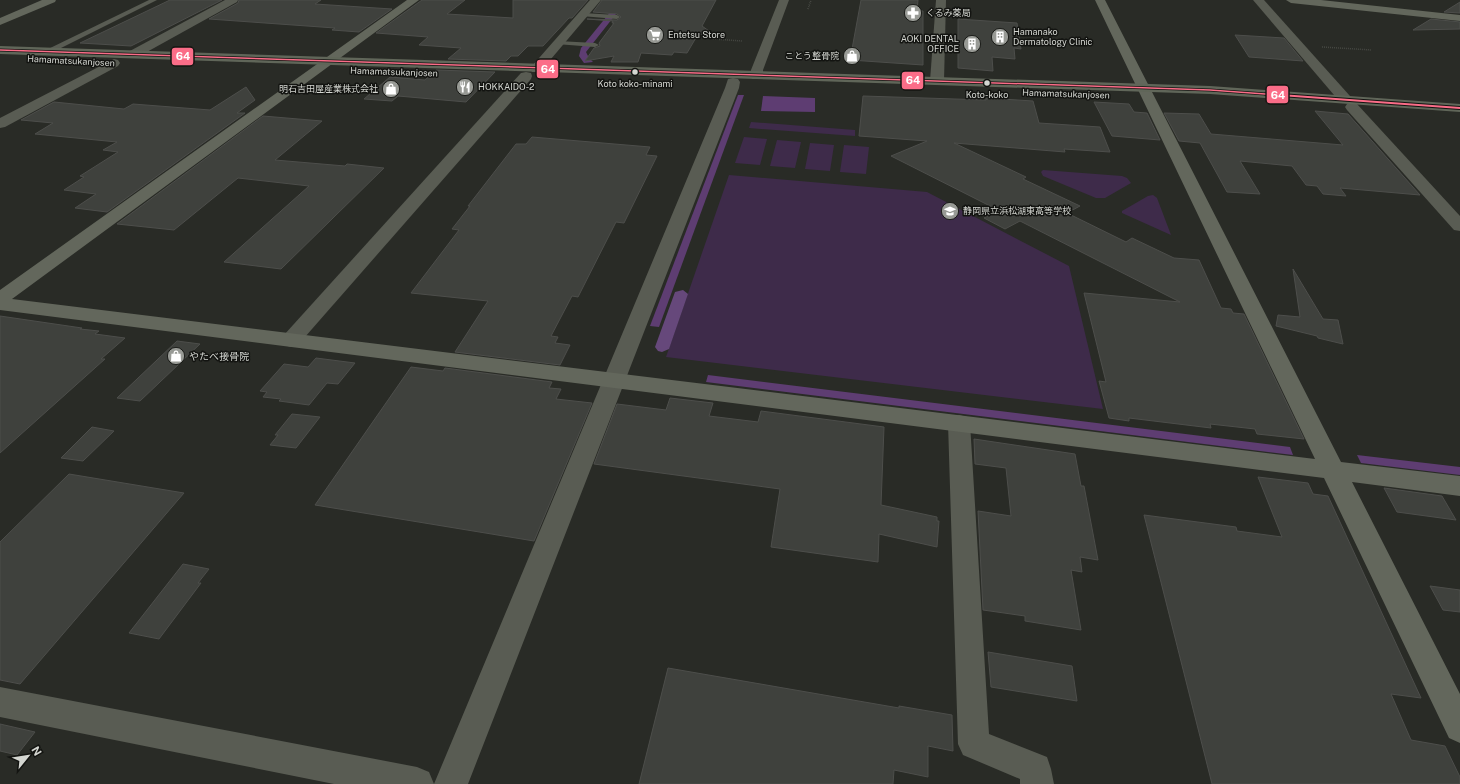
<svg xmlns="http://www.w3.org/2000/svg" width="1460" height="784" font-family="'Public Sans','Noto Sans JP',sans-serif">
  <rect width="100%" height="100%" fill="#292b26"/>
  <g fill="#3e2b4a">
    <polygon points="751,122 855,130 855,136 749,128"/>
    <polygon points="744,137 767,139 760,165 735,163"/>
    <polygon points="777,140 801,142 795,168 770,166"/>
    <polygon points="810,143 834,145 830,171 805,169"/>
    <polygon points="844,145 869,147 866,174 840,172"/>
    <polygon points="1043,170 1122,176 1127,178 1131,183 1105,198 1096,198 1043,176 1041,172"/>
    <polygon points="729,175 927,192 1069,266 1103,409 666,357"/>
    <polygon points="1153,195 1157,198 1171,235 1122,213 1122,211 1148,196"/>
  </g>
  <polygon fill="#66487b" points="683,290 688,294 669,349 662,352 658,351 655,347 675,292"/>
  <g fill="#5e3d72">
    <polygon points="620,0 627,0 586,52 589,58 593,62 584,63 579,56 581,48"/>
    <polygon points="738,95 744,95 659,327 650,326"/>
    <polygon points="763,96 815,98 815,112 761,111"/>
    <polygon points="708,375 1290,447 1293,455 706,382"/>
    <polygon points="1357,455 1460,467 1460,475 1361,463"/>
  </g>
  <g fill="#3f413d" stroke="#4d4e4b">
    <polygon points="170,0 222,0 131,46 80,43"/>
    <polygon points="239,0 321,0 315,4 392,9 359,32 332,30 335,28 209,19 238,3"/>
    <polygon points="422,0 465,0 447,14 513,18 513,0 588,0 572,18 569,18 543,46 528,46 518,56 511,56 506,61 448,59 461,48 419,45 428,37 376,33"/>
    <polygon points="602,0 716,0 702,26 709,31 697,36 687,53 674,52 672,55 641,53 638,62 611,62 614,56 585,61 594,48 600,46 599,43 614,23 612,23 613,21 587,19 617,20 621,17 617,14 593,12"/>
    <polygon points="861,0 918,0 917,11 923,11 923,65 850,60"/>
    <polygon points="1460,2 1460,13 1444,12"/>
    <polygon points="958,19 1017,23 1021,49 1014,48 1015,59 992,57 993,71 958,68"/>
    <polygon points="1431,19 1460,22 1460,29 1413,30"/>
    <polygon points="1235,35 1284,38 1303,61 1249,57"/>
    <polygon points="436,70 495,72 466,102 398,96 392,101 364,99 390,77 425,80"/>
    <polygon points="246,87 255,100 237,113 245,113 107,212 75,208 96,194 64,190 84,177 80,176 118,152 103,150 117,142 35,134 53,123 21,120 54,102 124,109 133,104 210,110"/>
    <polygon points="863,96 986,100 986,98 1033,101 1039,123 1100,127 1110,152 1064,149 1065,152 954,143 1026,177 1023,179 1080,206 1067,213 1126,242 1132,238 1174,258 1199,260 1221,308 1231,309 1233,313 1244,314 1304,439 1257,434 1255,429 1210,424 1211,428 1129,418 1129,421 1109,418 1099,381 1106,382 1084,293 1180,302 1020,221 1005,229 984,218 998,210 891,156 927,141 859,136"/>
    <polygon points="1094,102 1129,104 1134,112 1147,113 1160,140 1112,136"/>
    <polygon points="1315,111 1348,114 1420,195 1340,188 1346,196 1323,194 1317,186 1306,185 1292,166 1240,161 1260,194 1227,192 1200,143 1179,141 1164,113 1199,114 1211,134 1343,145"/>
    <polygon points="263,116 322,121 275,160 345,166 347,164 384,168 281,269 224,262 309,186 238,178 174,230 117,224"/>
    <polygon points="532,137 650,147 646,155 657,156 624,223 616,222 578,297 572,296 551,336 558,337 555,343 570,345 560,365 455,352 488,301 411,293 459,230 452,229 470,206 468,206 516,144 526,144"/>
    <polygon points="1293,269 1323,319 1338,320 1343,344 1318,338 1317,336 1276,326 1278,315 1300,317"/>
    <polygon points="0,316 82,328 80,329 99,331 95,334 125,338 101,359 105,359 0,453"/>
    <polygon points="177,341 200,344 140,401 117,398"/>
    <polygon points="316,358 355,363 338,384 327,383 309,405 279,401 281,399 263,397 267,392 260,391 284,364 308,367"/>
    <polygon points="411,367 443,371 445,368 552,382 549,388 561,389 556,399 592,403 534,541 315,505"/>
    <polygon points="670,398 713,403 709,416 758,422 761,411 884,427 881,505 937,517 937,521 939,521 937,547 879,534 878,562 771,547 780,489 594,464 617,404 666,410"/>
    <polygon points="292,414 320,417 296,448 270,445 278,435 275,435"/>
    <polygon points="92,427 114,431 83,461 61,458"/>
    <polygon points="974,439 1075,454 1081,486 1084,486 1098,560 1080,557 1082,572 1071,570 1081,630 1025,621 1025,616 983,610 978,511 1011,516 1006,468 975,464"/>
    <polygon points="69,474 184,493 20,684 0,680 0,542"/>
    <polygon points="1258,477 1308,483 1313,494 1328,496 1421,698 1391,694 1411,740 1445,746 1460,777 1460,784 1212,784 1144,515 1236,527 1237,531 1282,537"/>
    <polygon points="1384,488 1442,496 1456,520 1397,512"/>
    <polygon points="183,564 209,569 198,583 201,583 159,639 129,633"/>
    <polygon points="1430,586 1460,590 1460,612 1443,610"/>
    <polygon points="988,652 1072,666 1077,701 991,687"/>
    <polygon points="668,668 899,708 899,706 952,715 953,751 928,746 928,777 894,770 893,784 639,784"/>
    <polygon points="0,724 35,732 17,755 0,751"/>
  </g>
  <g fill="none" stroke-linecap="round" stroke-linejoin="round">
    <g stroke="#646660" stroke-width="1.5" stroke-dasharray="0.5 1.5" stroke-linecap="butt">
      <polyline points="808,9 811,0"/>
      <polyline points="713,39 742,41"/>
      <polyline points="1322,47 1371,50"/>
    </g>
    <g fill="#595c53" fill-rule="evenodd">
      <polygon points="149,0 157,0 51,53 45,53 44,51"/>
      <polygon points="583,13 617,15 620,17 617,19 581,16 581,14"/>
      <polygon points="558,41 595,43 599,45 595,47 556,44 556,42"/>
    </g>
    <g fill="#595c53" fill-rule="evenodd">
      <polygon points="225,0 238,0 237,2 136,58 128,58 126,55 128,52"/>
      <polygon points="590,0 601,0 540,72 532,72 530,69 532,66"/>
      <polygon points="779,0 789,0 763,70 763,76 762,79 752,79 751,76 751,70"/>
      <polygon points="936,0 946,0 944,81 942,84 932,84 930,81"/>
      <polygon points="1253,0 1264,0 1350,96 1352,99 1350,102 1340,102"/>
      <polygon points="114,59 118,60 120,63 118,66 5,127 0,128 0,118"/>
      <polygon points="526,72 531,73 532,76 531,79 298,345 291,347 284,345 281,340 284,335 521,73"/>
      <polygon points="733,78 738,79 740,82 739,88 468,784 434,784 725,88 728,79"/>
      <polygon points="1352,103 1357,104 1460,216 1460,231 1454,230 1347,110 1345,107 1347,104"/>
      <polygon points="959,415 967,417 970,423 989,734 1047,757 1051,769 1054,784 1020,784 1020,779 963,755 958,744 948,423 951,417"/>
      <polygon points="0,687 417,767 429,772 434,784 334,784 0,717"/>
    </g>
    <g fill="#63675c" fill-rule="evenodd">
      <polygon points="42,0 56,0 55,2 0,25 0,18"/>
      <polygon points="407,0 419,0 12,299 1315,459 1095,0 1105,0 1341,462 1460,476 1460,496 1352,482 1460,694 1460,743 1449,738 1324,478 0,310 0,290"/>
      <polygon points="1286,0 1321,0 1460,15 1460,21 1291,3"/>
    </g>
    <polygon fill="#606659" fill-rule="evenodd" points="0,46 1210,86 1460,104 1460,112 1210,94 0,54"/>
    <defs>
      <polyline id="bus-1-far1" points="0,50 1210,90 1280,95"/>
      <polyline id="bus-1" points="1266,94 1460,108"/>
    </defs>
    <use href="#bus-1-far1" stroke="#131411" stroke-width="3"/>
    <use href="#bus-1" stroke="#131411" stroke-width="4"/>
    <use href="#bus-1-far1" stroke="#fb6d88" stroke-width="1.5"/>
    <use href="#bus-1" stroke="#fb6d88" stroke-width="2"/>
  </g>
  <defs>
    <symbol id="pharmacy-disc" viewBox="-11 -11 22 22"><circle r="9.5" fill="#989a95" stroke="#131411"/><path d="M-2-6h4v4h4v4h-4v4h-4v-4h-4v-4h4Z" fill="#fff"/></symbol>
    <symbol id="supermarket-disc" viewBox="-11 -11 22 22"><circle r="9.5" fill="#989a95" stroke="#131411"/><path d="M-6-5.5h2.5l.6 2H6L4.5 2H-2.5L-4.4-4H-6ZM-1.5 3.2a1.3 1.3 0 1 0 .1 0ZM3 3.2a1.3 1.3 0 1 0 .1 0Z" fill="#fff"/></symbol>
    <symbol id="building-disc" viewBox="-11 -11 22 22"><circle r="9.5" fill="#989a95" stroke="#131411"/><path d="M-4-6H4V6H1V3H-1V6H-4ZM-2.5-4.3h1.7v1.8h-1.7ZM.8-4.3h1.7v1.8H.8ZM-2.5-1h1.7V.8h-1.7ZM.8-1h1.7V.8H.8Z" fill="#fff"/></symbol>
    <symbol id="shop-disc" viewBox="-11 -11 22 22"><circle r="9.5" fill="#989a95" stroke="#131411"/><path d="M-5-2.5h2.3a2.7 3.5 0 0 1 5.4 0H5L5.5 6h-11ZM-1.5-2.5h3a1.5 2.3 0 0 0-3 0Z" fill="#fff"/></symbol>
    <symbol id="restaurant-disc" viewBox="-11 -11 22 22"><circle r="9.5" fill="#989a95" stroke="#131411"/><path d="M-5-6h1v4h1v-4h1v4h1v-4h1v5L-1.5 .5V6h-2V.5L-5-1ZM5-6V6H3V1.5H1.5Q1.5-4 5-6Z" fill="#fff"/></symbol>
    <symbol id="school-disc" viewBox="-11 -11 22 22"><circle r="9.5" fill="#989a95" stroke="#131411"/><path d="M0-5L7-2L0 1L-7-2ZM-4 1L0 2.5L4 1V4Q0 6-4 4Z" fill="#fff"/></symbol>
  </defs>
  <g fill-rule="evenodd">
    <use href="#pharmacy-disc" x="903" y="3" width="20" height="20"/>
    <use href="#supermarket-disc" x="645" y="25" width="20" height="20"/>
    <use href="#building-disc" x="990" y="27" width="20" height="20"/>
    <use href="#building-disc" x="962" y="34" width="20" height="20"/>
    <use href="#shop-disc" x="842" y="46" width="20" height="20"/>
    <use href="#restaurant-disc" x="455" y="77" width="20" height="20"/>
    <use href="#shop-disc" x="381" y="79" width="20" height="20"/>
    <use href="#school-disc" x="940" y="201" width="20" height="20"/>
    <use href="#shop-disc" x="166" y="346" width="20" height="20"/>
  </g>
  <g fill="#d4d6d1" stroke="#131411" stroke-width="1.5">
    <circle cx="635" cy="72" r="3.5"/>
    <circle cx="987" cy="83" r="3.5"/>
  </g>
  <g text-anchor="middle" stroke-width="3" stroke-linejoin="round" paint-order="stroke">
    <g font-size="9" fill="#d4d6d1" stroke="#131411" text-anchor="start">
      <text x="926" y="16">くるみ薬局</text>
      <text x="1013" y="35">Hamanako<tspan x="1013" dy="10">Dermatology Clinic</tspan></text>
      <text x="668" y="38">Entetsu Store</text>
      <text x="959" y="42" text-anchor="end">AOKI DENTAL<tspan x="959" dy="10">OFFICE</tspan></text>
      <text x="839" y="59" text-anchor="end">ことう整骨院</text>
      <text x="478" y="90">HOKKAIDO-2</text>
      <text x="378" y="92" text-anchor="end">明石吉田屋産業株式会社</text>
      <text x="963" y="214">静岡県立浜松湖東高等学校</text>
    </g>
    <g font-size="9" fill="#d4d6d1" stroke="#131411">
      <text transform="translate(71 61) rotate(3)" y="3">Hamamatsukanjosen</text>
      <text transform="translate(394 72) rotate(2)" y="3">Hamamatsukanjosen</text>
      <text transform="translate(1066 94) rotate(2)" y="3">Hamamatsukanjosen</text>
    </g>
    <g font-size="9" fill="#d4d6d1" stroke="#131411">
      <text x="635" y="87">Koto koko-minami</text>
      <text x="987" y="98">Koto-koko</text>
    </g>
    <g font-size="10" fill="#d4d6d1" stroke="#131411" text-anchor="start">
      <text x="189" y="360">やたべ接骨院</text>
    </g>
  </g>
  <g stroke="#131411" stroke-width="1.5">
    <rect x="171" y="47" width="23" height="19" rx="4" fill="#fb6d88"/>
    <rect x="536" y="59" width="23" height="20" rx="4" fill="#fb6d88"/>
    <rect x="901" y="71" width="23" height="19" rx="4" fill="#fb6d88"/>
    <rect x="1266" y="85" width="23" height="19" rx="4" fill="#fb6d88"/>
  </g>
  <g font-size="11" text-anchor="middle" font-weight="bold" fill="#fff">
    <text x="183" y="60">64</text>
    <text x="548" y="73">64</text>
    <text x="913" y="84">64</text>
    <text x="1278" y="99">64</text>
  </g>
  <g transform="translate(28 756) rotate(60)" stroke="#131411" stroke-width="3" paint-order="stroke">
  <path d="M0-3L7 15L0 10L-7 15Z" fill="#d4d6d1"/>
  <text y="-6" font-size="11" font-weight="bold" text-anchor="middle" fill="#d4d6d1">N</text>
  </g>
</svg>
